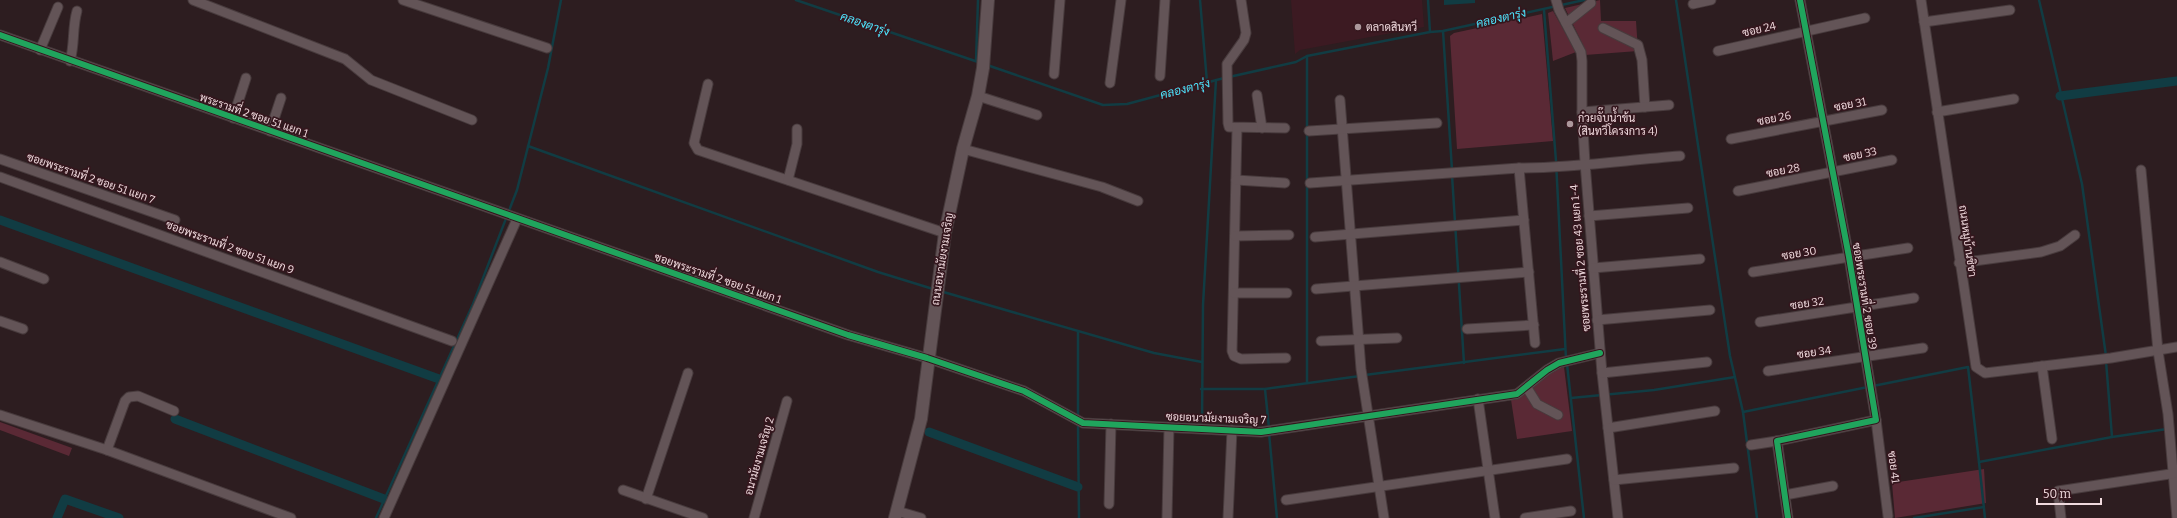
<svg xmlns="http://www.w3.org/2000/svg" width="2177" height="518" font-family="Bitter,Sarabun,serif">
  <rect width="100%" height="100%" fill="#2d1d20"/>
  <polygon fill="#3c1a22" points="1291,0 1422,0 1424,27 1300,50 1295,54"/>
  <g fill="#5a2935">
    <polygon points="1600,0 1601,21 1636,21 1638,51 1585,55 1583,45 1565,8"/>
    <polygon points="1553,11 1576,52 1553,61 1548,13"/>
    <polygon points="1542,14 1553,141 1457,149 1450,36 1454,33"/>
    <polygon points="1564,367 1572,431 1517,439 1510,393 1516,392 1544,369"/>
    <polygon points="0,422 72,448 69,456 0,430"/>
    <polygon points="1984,469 1986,503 1895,518 1892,483"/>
  </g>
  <polygon fill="#113c43" points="1444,0 1475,0 1475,3 1444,5"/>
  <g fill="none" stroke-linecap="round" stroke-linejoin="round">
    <g stroke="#113c43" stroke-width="2.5">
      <polyline points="796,0 981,63"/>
      <polyline points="1200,0 1207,82"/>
      <polyline points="1428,0 1430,32"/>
      <polyline points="1676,0 1730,356 1743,412 1757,518"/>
      <polyline points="2039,0 2082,184 2106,356"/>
      <polyline points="1544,10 1556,161 1566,359"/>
      <polyline points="1443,31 1452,170"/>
      <polyline points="1307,56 1307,383"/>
      <polyline points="976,61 978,0"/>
      <polyline points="987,65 1103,105 1127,104 1224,78"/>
      <polyline points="1229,77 1296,62 1307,56 1430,32 1443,31 1584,0"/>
      <polyline points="528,146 878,272 933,289"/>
      <polyline points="1452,175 1464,363"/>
      <polyline points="940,291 1154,353 1202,362"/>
      <polyline points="1078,332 1078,417"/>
      <polyline points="2106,361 2112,437 2167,429"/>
      <polyline points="1567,364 1584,518"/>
      <polyline points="1365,375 1565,349"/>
      <polyline points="1873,386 1968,367 1979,462 2112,437"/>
      <polyline points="1201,389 1265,389 1360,376"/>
      <polyline points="1265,389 1269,428"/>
      <polyline points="1571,398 1654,390 1735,377"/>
      <polyline points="1743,412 1868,387"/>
      <polyline points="1202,422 1203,305 1216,80"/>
      <polyline points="1078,424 1079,518"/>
      <polyline points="1269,433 1277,518"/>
      <polyline points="1979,462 1985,518"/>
      <polyline points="376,518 473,304 517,190 548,68 561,0"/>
      <polyline points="1914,518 1984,507"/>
    </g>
    <g stroke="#113c43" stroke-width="9">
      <polyline points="2060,96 2177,81"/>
      <polyline points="0,220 439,379"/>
      <polyline points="175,419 384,499"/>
      <polyline points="929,432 1078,487"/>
      <polyline points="57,518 65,499 119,518"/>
    </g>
    <defs>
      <g id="street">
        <polyline points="193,0 345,59 371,80 472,120"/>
        <polyline points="403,0 547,48"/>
        <polyline points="1241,0 1246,33 1244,40 1227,64 1228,123 1229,127 1285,128"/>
        <polyline points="1556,0 1559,10 1581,52 1582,61 1582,112 1585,163 1602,373 1618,518"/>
        <polyline points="1921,0 1976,367 1985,373 2111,358 2177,347"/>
        <polyline points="1693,4 1711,0"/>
        <polyline points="1924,22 2010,10"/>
        <polyline points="1566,23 1591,3"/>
        <polyline points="1603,28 1638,45 1642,60 1645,107"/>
        <polyline points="0,35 848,335 927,358 1024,391 1083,423 1261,432 1517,394 1547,370 1559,363 1600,353"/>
        <polyline points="40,50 58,7"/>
        <polyline points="1718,51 1865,18"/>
        <path d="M70,61c5,-17 2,-33 7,-50"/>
        <polyline points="1054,74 1060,0"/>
        <polyline points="1160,76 1165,0"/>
        <polyline points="1110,83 1121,0"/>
        <polyline points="708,84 694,143 698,150 945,233"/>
        <polyline points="1257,95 1262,128"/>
        <polyline points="978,96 1037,115"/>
        <polyline points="1340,100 1361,369 1384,518"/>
        <polyline points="1582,112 1669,105"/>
        <polyline points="1937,112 2014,99"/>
        <polyline points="233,118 246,78"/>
        <polyline points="1237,128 1232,351 1234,356 1241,359 1286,358"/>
        <polyline points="270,131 281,98"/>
        <polyline points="1309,131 1437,123"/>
        <polyline points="1731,139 1882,110"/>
        <polyline points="963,149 1102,187 1138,201"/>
        <polyline points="0,159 175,220"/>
        <polyline points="2141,170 2158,351 2168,414 2177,518"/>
        <polyline points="0,177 452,341"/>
        <polyline points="788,180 797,144 797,129"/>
        <polyline points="1236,180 1285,183"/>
        <polyline points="1310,183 1519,168"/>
        <polyline points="1738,191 1892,160"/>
        <polyline points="1589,216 1688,208"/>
        <polyline points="1235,236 1289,235"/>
        <polyline points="1315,237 1524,220"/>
        <polyline points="0,262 44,279"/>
        <polyline points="1959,263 2041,252 2060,246 2075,235"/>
        <polyline points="1593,268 1700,259"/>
        <polyline points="1753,272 1908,248"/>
        <polyline points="1316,289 1529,272"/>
        <polyline points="1234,293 1287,293"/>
        <polyline points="1597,320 1710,310"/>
        <polyline points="0,321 23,329"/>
        <polyline points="1760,322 1914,298"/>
        <polyline points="1467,329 1534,325"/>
        <polyline points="1321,341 1397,338"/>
        <path d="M1535,343l-16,-175c54,0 107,-8 161,-12"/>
        <polyline points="2042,366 2052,439"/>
        <polyline points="1768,371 1923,348"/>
        <polyline points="1602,373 1707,362"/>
        <polyline points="1527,388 1537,404 1558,415"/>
        <polyline points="1478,399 1495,518"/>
        <polyline points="0,415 107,450 291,518"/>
        <polyline points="1876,420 1888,516"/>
        <polyline points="1608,428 1715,411"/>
        <polyline points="1751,445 1777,441"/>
        <polyline points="107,450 125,401 129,397 138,396 174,411"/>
        <polyline points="1614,480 1734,468"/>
        <polyline points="623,490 703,518"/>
        <polyline points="1785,495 1833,486"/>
        <polyline points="646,499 688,373"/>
        <polyline points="1286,500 1567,459"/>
        <polyline points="1109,504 1111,424"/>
        <polyline points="897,511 921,518"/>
        <polyline points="384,518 517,219"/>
        <polyline points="754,518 787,401"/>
        <polyline points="1167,518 1169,427"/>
        <polyline points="1228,518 1232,430"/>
        <polyline points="1525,518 1571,511"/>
        <polyline points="1788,518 1777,441 1876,420 1849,257 1800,0"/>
        <polyline points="2061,518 2058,491 2177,473"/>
      </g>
      <polyline id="secondary" points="895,518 921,419 945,233 963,149 978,96 983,68 988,0"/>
    </defs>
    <use href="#street" stroke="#483b3d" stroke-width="11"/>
    <use href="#secondary" stroke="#483b3d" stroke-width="14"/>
    <use href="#street" stroke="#635457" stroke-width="9"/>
    <use href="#secondary" stroke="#635457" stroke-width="12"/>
    <defs>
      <g id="cycleway">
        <polyline points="0,35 848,335 927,358 1024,391 1083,423 1261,432 1517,394 1547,370 1559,363 1600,353"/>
        <polyline points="1788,518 1777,441 1876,420 1849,257 1800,0"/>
      </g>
    </defs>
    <use href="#cycleway" stroke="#34161d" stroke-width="8"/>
    <use href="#cycleway" stroke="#20a55d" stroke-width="6"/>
  </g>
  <g fill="#ac989c" stroke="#34161d" stroke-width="1.5">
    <circle cx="1358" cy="27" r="4"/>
    <circle cx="1570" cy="124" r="4"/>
  </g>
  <g text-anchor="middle" stroke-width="3.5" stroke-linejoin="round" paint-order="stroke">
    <g font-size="11" fill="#f0dade" stroke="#34161d" text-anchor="start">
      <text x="1366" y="31">ตลาดสินทวี</text>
      <text x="1578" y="122">ก๋วยจั๊บน้ำข้น<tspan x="1578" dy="13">(สินทวีโครงการ 4)</tspan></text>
    </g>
    <g font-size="11" fill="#f0dade" stroke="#34161d">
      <text transform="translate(1759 29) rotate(-13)" y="4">ซอย 24</text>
      <text transform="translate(1850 104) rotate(-11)" y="4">ซอย 31</text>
      <text transform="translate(254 115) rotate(19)" y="4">พระรามที่ 2 ซอย 51 แยก 1</text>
      <text transform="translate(1774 118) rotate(-11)" y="4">ซอย 26</text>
      <text transform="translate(1860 154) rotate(-12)" y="4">ซอย 33</text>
      <text transform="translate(1783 170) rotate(-11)" y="4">ซอย 28</text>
      <text transform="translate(91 178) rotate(19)" y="4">ซอยพระรามที่ 2 ซอย 51 แยก 7</text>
      <text transform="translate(1968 241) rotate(82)" y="4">ถนนหมู่บ้านชิชา</text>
      <text transform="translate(230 247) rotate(20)" y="4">ซอยพระรามที่ 2 ซอย 51 แยก 9</text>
      <text transform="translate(1799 253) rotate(-9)" y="4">ซอย 30</text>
      <text transform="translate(1580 258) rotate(-95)" y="4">ซอยพระรามที่ 2 ซอย 43 แยก 1-4</text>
      <text transform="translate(942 259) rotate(-81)" y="4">ถนนอนามัยงามเจริญ</text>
      <text transform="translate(718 278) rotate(19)" y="4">ซอยพระรามที่ 2 ซอย 51 แยก 1</text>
      <text transform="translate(1865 296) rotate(81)" y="4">ซอยพระรามที่ 2 ซอย 39</text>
      <text transform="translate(1807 303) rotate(-9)" y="4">ซอย 32</text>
      <text transform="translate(1814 352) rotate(-8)" y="4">ซอย 34</text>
      <text transform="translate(1216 418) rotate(2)" y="4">ซอยอนามัยงามเจริญ 7</text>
      <text transform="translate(759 456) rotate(-74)" y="4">อนามัยงามเจริญ 2</text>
      <text transform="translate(1894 467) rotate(83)" y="4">ซอย 41</text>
    </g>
    <g font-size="12" font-style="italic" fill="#4de4fc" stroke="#34161d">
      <text transform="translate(1501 18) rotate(-13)" y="4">คลองตารุ่ง</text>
      <text transform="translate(865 24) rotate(19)" y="4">คลองตารุ่ง</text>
      <text transform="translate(1185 89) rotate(-14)" y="4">คลองตารุ่ง</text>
    </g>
  </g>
  <path d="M2037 498v6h64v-6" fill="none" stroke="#f0dade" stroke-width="2"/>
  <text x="2043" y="498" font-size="12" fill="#f0dade" stroke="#34161d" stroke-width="3" paint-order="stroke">50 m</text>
</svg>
